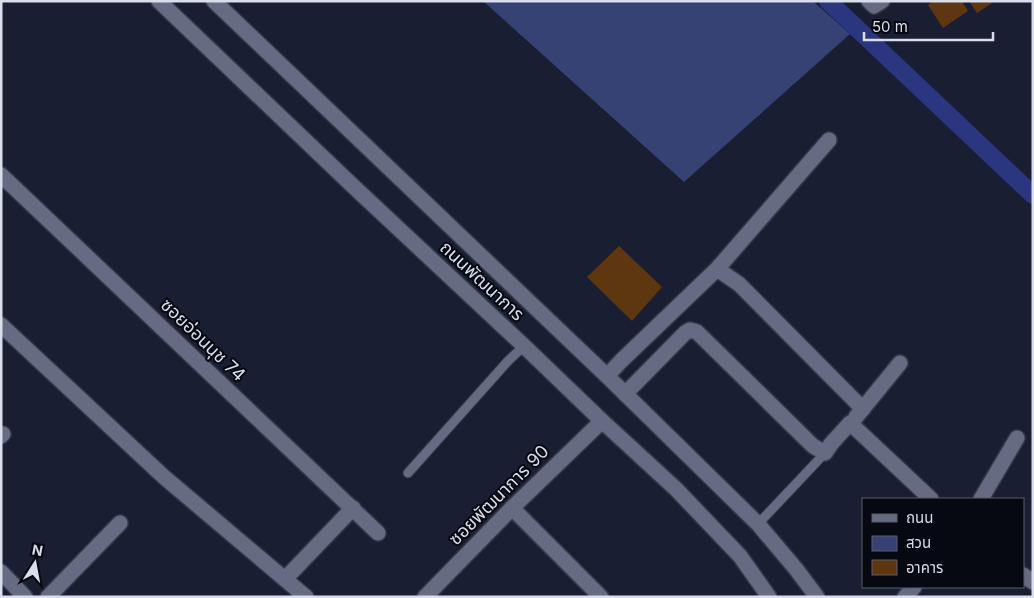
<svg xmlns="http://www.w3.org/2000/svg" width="1034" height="598" font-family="Inter,'Noto Sans Thai',sans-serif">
  <rect width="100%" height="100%" fill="#191e32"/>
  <polygon fill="#364174" points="483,1 813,1 850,34 684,182"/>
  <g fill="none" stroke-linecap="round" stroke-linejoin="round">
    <polyline stroke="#2a3680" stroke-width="18" points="828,1 1033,195"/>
  </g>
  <g fill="#5e3710">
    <polygon points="933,1 962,1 968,11 943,28 928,5"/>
    <polygon points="969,1 995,1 977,13"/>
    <polygon points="619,246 662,287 632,321 587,277"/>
  </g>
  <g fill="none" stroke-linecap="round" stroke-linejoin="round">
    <defs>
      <g id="service">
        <polyline points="408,473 508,361 524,346"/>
        <polyline points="758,524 825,453"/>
      </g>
      <g id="minor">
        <polyline points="869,1 874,6 882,1"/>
        <polyline points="1,175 378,533"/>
        <polyline points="717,269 739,284 863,409"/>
        <polyline points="1,325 164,477 306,597"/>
        <polyline points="607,376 621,361 717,269 829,140"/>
        <polyline points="625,394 685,333 690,330 697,332 813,446 825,453 831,444 850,423 931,499"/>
        <polyline points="856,417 900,363"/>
        <polyline points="1,436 3,434"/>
        <polyline points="981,499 1017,438"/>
        <polyline points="512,508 601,597"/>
        <polyline points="1023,575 1033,582"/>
        <polyline points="285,579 353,508"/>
        <polyline points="48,597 120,523"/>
        <polyline points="425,597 512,508 602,421"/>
        <polyline points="905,597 914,587"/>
      </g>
      <polyline id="tertiary" points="1,572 25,597"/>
      <g id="secondary">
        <polyline points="159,1 354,187 524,346 602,421 676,489 740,556 769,597"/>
        <polyline points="214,1 607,376 758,524 796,569 817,597"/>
      </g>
    </defs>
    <use href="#service" stroke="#343747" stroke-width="11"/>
    <use href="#minor" stroke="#343747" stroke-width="18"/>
    <use href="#tertiary" stroke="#343747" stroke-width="18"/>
    <use href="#secondary" stroke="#343747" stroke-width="18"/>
    <use href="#service" stroke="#646b83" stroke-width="9"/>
    <use href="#minor" stroke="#646b83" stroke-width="15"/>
    <use href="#tertiary" stroke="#646b83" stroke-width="15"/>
    <use href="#secondary" stroke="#646b83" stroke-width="15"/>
  </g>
  <g text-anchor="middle" stroke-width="4" stroke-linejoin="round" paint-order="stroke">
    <g font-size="18" fill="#dadeec" stroke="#070912">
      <text transform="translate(482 281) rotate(43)" y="6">ถนนพัฒนาการ</text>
      <text transform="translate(203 340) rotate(44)" y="6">ซอยอ่อนนุช 74</text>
      <text transform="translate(499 495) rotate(-45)" y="6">ซอยพัฒนาการ 90</text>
    </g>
  </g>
  <rect width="1034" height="598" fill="none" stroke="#dadeec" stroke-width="5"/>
  <rect x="862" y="498" width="162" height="90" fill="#070912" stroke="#5b5e69"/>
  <rect x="872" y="514" width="25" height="8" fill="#646b83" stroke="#5b5e69"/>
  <text x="906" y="523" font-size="15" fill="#dadeec">ถนน</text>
  <rect x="872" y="536" width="25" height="15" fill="#364174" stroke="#5b5e69"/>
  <text x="906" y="548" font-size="15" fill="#dadeec">สวน</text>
  <rect x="872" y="560" width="25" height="15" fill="#5e3710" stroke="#5b5e69"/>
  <text x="906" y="573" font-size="15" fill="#dadeec">อาคาร</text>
  <g transform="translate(35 563) rotate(11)" stroke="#070912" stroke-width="4" paint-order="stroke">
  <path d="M0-4L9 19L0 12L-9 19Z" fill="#dadeec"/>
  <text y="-8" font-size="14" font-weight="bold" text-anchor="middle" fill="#dadeec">N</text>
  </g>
  <path d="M864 32v8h129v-8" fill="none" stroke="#dadeec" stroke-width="2.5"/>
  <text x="872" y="32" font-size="15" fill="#dadeec" stroke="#070912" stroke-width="4" paint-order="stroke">50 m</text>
</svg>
